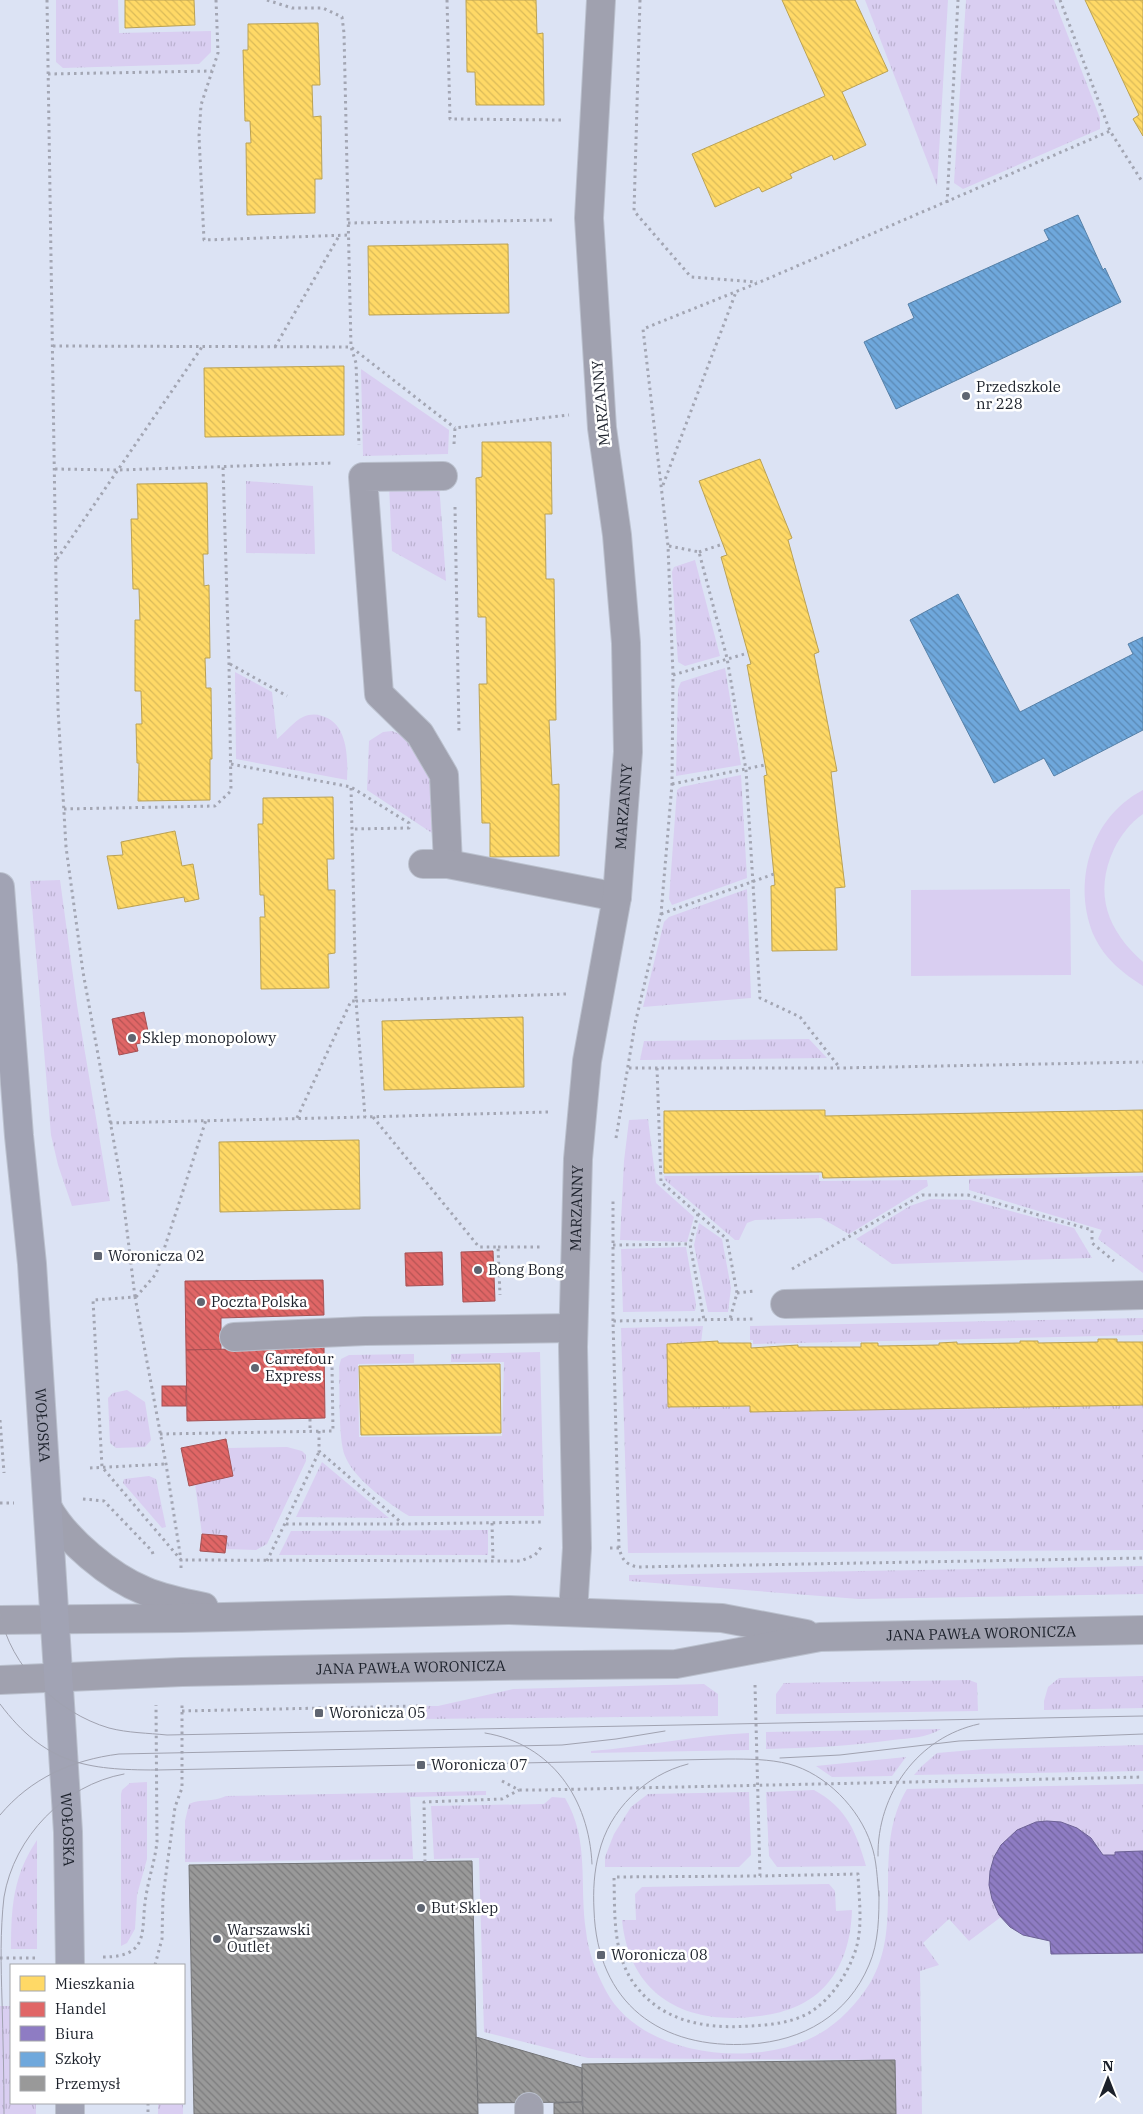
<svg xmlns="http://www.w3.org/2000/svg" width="1143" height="2114" font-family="'IBM Plex Serif',serif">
  <defs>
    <pattern id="grass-tufts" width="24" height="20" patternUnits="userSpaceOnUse" patternTransform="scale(1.25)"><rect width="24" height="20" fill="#d9cef1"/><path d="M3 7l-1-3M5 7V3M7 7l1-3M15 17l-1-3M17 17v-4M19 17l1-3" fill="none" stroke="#bab1cf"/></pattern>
    <pattern id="homes-back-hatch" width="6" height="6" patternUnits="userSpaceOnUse" patternTransform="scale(1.25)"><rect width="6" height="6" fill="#ffd966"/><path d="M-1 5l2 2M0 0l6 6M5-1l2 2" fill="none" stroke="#daba59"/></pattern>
    <pattern id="shops-back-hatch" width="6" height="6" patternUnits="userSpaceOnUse" patternTransform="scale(1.25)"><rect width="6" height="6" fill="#e06666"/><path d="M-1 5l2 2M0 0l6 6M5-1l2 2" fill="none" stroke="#b55454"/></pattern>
    <pattern id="offices-back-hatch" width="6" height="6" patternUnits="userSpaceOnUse" patternTransform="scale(1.25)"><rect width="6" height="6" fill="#8e7cc3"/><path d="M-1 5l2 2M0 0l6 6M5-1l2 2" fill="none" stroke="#73659f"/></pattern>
    <pattern id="schools-back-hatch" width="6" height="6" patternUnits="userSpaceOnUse" patternTransform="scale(1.25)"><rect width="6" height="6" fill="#6fa8dc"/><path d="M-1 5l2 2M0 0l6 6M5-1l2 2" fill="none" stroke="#5a88b3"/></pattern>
    <pattern id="industry-back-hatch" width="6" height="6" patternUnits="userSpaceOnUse" patternTransform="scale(1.25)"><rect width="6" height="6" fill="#999"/><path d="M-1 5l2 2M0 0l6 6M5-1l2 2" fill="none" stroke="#7c7c7d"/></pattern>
  </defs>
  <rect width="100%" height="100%" fill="#dce3f4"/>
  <g fill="url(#grass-tufts)">
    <polygon points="56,0 118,0 119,33 211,31 211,52 199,64 63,68 56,62"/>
    <polygon points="865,0 948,0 937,186"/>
    <polygon points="966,0 1054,0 1100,118 1100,129 963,189 954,183"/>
    <polygon points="361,369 449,430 448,454 363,456"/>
    <polygon points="246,481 313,486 315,554 246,553"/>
    <polygon points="439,483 446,581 392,551 389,485"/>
    <polygon points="695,560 720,656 685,666 678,662 672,572 674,567"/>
    <polygon points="725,668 741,765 676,776 678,689 681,682"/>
    <path d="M235,672l37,20 5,47c8,-6 17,-18 26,-22 7,-3 13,-3 19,-1 26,7 26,42 25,64l-111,-21z"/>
    <polygon points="392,731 402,735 430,763 435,835 367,790 369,741 383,732"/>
    <polygon points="741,775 747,878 672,905 669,899 677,790 681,787"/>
    <polygon points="60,880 77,1005 110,1201 72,1206 58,1165 51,1135 30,881"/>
    <polygon points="747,889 751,998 643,1007 664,922 669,917"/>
    <polygon points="809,1039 827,1058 640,1060 644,1041"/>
    <polygon points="648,1119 656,1183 694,1217 687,1242 620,1240 624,1161 629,1120"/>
    <polygon points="819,1175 819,1181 927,1180 928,1186 849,1234 821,1218 755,1220 747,1223 739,1240 735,1240 665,1180 664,1176"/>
    <polygon points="1143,1176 1143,1273 1098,1239 1102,1230 969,1190 969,1179"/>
    <polygon points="930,1199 970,1200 1074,1228 1092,1258 892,1264 856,1239 910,1206"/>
    <polygon points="699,1223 722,1239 731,1288 728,1312 708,1312 694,1245"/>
    <polygon points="686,1247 696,1304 695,1311 623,1312 621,1249"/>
    <polygon points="1143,1318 1143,1335 753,1344 753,1340 750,1340 750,1326"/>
    <polygon points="703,1326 701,1343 667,1344 668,1407 1143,1405 1143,1550 628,1553 621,1328"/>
    <path d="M540,1352l4,164h-135c-21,-13 -55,-37 -64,-60 -7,-17 -5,-69 -6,-89l2,-8 8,-4 65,-1v9l-56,1 1,73 143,-1 2,-74h-53v-8z"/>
    <polygon points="127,1390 145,1402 151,1440 145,1447 116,1448 110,1443 108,1398 113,1393"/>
    <polygon points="287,1447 302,1451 306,1455 306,1461 267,1544 256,1550 225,1549 226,1536 202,1534 195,1484 233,1476 228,1448"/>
    <polygon points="322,1462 389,1518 296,1517"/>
    <polygon points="149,1476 156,1479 166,1527 162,1528 123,1483 124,1479"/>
    <polygon points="488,1530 488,1555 279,1555 291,1531"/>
    <polygon points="1143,1566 1143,1594 859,1599 629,1581 629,1575"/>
    <polygon points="1143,1676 1143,1708 1044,1710 1044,1701 1048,1687 1059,1678"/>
    <polygon points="969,1680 977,1683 978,1711 776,1714 776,1694 784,1683"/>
    <polygon points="704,1684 718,1694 718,1716 423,1719 423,1706 438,1706 513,1689"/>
    <path d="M941,1729c-15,9 -31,9 -48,11 -42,6 -84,8 -127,9v-17z"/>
    <path d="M749,1733v17l-158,3v-2c53,-4 105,-16 158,-18z"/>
    <polygon points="1143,1745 1143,1771 914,1775 922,1766 937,1753 984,1749"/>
    <polygon points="906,1757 892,1776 832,1777 816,1766"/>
    <polygon points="147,1782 147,1859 137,1895 135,1929 127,1943 121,1946 121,1794 122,1790 130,1783"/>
    <path d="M1143,1784v67l-28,1v3h-12c-42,-74 -150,-10 -102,62l-32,24 -20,-22 -26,24 16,22 -19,6 2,143h-26l-2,-54 -306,-2 -104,-26 -5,-174 -45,1 -3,-53 113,-2 8,-7 13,1c25,42 14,87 21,133 2,21 10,41 20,60 34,64 140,76 201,49 26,-11 48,-33 63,-57 36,-59 0,-133 37,-194z"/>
    <path d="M814,1790c33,18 42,42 52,76l-89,1 -8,-11 -3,-64z"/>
    <path d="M486,1791v4l-76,2 3,62 -228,3v-41l4,-17c12,-6 23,-1 37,-8z"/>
    <polygon points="749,1792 751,1855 739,1867 605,1867 605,1857 614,1834 631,1807 648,1794"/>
    <path d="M37,1840v109h-26c0,-42 2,-73 26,-109z"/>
    <path d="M829,1884l6,7 1,20 16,-1c-1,27 -7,53 -25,74 -17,20 -42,29 -67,32 -72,10 -130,-18 -138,-96h14l-1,-26 7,-7z"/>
    <polygon points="0,2006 11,2006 11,2103 36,2103 36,2114 0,2114"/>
    <rect x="158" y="2103" width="25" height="11"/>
  </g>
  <g fill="#d9cef1">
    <path d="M1143,790v24c-13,9 -22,21 -29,35 -21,45 -6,82 29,113v24c-19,-12 -38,-27 -48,-48 -24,-53 -5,-121 48,-148z"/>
    <polygon points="1070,889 1071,975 911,976 911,890"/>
  </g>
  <g fill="url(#homes-back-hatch)" stroke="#bba254">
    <polygon points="125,0 194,0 195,25 125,28"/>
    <polygon points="466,0 536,0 537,34 543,33 544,105 476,105 475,72 467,72"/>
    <polygon points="782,0 855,0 888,71 842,92 866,145 834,160 832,155 790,174 792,178 762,192 759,187 715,207 692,154 825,96"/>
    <polygon points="1085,0 1143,0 1143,136 1133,119 1139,115"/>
    <polygon points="318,23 320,85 312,85 313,117 321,116 322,179 315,179 315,213 247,215 246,143 251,143 250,121 245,121 243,50 248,50 248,24"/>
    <polygon points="508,244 509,313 369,315 368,246"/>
    <polygon points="344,366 344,435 205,437 204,368"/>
    <polygon points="482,442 551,442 552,514 545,514 546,579 554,579 556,720 549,720 552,785 559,784 559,856 490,857 490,823 482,823 479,684 487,684 486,617 478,617 476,478 482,477"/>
    <polygon points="760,459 792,538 788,540 819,652 814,654 837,771 831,772 845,887 835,888 837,950 772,951 771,886 775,885 764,776 767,775 747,665 751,664 721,557 727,555 699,481"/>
    <polygon points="207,483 208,554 203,554 204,586 209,585 210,658 205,658 206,688 211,688 212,759 210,759 210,800 138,801 139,763 137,763 136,724 142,724 141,691 135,691 135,620 140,620 139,589 133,589 131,519 138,519 137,484"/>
    <polygon points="333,797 334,859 327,859 328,890 335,890 335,953 328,954 329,988 261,989 260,917 265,917 264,895 260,895 258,824 263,824 263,798"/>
    <polygon points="175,831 182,866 193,864 199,899 185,902 184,897 118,909 107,856 123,855 121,842"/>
    <polygon points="523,1017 524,1087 384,1090 382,1021"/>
    <polygon points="825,1110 825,1116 1143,1110 1143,1172 823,1178 822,1172 664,1173 664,1111"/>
    <polygon points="359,1140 360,1209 220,1212 219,1142"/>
    <polygon points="1098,1339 1117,1339 1117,1342 1143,1342 1143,1405 750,1412 750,1406 668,1407 667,1344 718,1341 718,1343 751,1343 751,1348 798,1345 798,1347 861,1347 861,1343 878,1343 878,1346 939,1345 939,1343 957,1342 957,1344 1020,1343 1020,1341 1038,1341 1038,1343 1098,1342"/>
    <polygon points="500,1364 501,1433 361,1435 359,1366"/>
  </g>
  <g fill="url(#shops-back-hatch)" stroke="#a55154">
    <polygon points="144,1012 150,1041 136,1044 138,1051 119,1055 112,1019"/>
    <polygon points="493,1251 495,1301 463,1302 461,1252"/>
    <polygon points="442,1252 443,1285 406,1286 405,1253"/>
    <polygon points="323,1280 324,1315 221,1318 221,1350 186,1350 185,1281"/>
    <polygon points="324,1347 325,1418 187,1421 186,1350"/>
    <rect x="162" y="1386" width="24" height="20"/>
    <polygon points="226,1439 233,1476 189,1486 181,1448"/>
    <polygon points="202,1534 227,1536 225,1553 200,1551"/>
  </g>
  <polygon fill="url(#offices-back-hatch)" stroke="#6c6195" points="1047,1821 1061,1822 1077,1828 1091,1838 1103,1855 1115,1855 1115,1852 1143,1851 1143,1953 1051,1954 1050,1941 1023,1935 1010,1927 999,1915 992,1899 989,1885 990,1871 994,1857 1001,1845 1017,1830 1036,1822"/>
  <g fill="url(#schools-back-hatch)" stroke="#5680a7">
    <polygon points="1078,215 1103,270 1105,268 1121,302 896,409 864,342 914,318 908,304 1049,240 1044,230"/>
    <polygon points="958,594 1020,712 1133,654 1128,644 1143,637 1143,730 1054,776 1044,758 994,783 910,620"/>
  </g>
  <g fill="url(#industry-back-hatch)" stroke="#747578">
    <polygon points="472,1861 478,2114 194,2114 189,1865"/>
    <polygon points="476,2037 582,2068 582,2102 478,2103"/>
    <polygon points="895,2060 896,2114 583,2114 582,2064"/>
    <polygon points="582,2102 583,2114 554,2114 554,2103"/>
  </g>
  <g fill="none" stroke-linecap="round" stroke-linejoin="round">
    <defs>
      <g id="minor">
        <polyline points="443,476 363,477 379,694 420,734 444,775 448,864"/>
        <polyline points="423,864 448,864 617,897"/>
        <polyline points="785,1304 1143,1295"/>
        <polyline points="234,1337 365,1331 573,1328"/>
        <path d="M48,1508c18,32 62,69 97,83 19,8 39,12 59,16"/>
        <path id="s1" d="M573,1612l4,-64 -4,-201 5,-188 9,-98 30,-164 11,-145 -2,-109 -9,-108 -15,-107 -13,-210 12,-218"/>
        <polyline points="0,1620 181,1618 509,1610 722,1618 806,1634"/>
        <path id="s2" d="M0,1680l182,-8 312,-6 182,-2 144,-27 323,-7"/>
        <polyline points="529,2107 529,2114"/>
      </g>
      <g id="major">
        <path id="s3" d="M0,887l19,249 13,128 28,440 8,128 2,133"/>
        <polyline points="70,2114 70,2103"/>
      </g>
    </defs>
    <use href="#minor" stroke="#bbc1ce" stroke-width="30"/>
    <use href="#major" stroke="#bbc1ce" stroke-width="30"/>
    <g stroke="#a3a6b3" stroke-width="3" stroke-dasharray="2.5 4" stroke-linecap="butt">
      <polyline points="47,0 58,709 66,847 83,972 121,1181 135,1297"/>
      <polyline points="216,0 218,53 201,105 199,136 204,240 349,235"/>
      <polyline points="267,0 292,8 323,8 342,17 344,33 351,347 356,363 359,445"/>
      <polyline points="447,0 450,119 561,120"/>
      <polyline points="640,0 634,211 691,277 757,282"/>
      <polyline points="1060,0 1110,131"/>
      <polyline points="48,74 212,71"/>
      <polyline points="947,203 958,0"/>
      <polyline points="348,223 555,220"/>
      <polyline points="53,346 351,347 455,428"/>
      <polyline points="275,347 339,236"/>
      <polyline points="454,444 455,428 569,415"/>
      <polyline points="55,469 118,470 332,463"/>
      <polyline points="663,485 736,292"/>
      <polyline points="455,507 459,733"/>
      <polyline points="669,546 699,552 727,658 746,770 760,998 800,1017 840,1068"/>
      <polyline points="699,552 723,544"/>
      <polyline points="57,559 202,347"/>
      <polyline points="230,664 287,696"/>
      <polyline points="673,675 748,653"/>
      <polyline points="231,764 351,787 409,823 409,828 352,829"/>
      <polyline points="672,784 765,765"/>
      <polyline points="64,809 215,806 231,791 229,664 223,467"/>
      <polyline points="661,914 774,874"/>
      <polyline points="629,1068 840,1068 1143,1062"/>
      <polyline points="657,1068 661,1182 727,1239 737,1293 730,1319"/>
      <polyline points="548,1112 365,1117 356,1001 566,994"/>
      <polyline points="373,1117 479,1247 498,1247 500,1295"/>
      <polyline points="297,1118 351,1001 356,1001 351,787"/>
      <polyline points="110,1123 364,1117"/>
      <polyline points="616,1138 635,1024 661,914 672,784 673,675 668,546 643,329 760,282 1110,131 1143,183"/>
      <polyline points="698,1214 690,1244 704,1320"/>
      <polyline points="613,1245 690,1244"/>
      <polyline points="498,1247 542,1247"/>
      <polyline points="792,1269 922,1195 968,1195 1092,1230 1092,1243 1114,1261"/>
      <polyline points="737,1293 754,1291"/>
      <polyline points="136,1297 156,1274 206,1120"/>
      <polyline points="613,1321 613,1201"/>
      <polyline points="310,1419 310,1431"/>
      <polyline points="0,1420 4,1473"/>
      <polyline points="319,1431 319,1451 403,1524 544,1522"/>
      <polyline points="160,1434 333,1431 332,1366"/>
      <polyline points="90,1468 166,1464"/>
      <polyline points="83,1499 104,1501 152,1551 154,1557"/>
      <polyline points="0,1503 14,1503"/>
      <polyline points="492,1523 493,1562"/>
      <polyline points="286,1524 403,1524"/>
      <path d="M610,1548h9c3,11 6,16 18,19l506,-9"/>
      <polyline points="619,1548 613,1321 755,1319"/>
      <polyline points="267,1561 319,1452"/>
      <polyline points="181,1568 181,1560 166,1464 135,1297 93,1300 102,1467 181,1560 521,1561 535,1555 543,1545"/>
      <path d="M755,1685l5,191 -146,1c1,39 -2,82 25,113 28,33 70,39 111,36 20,-1 41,-3 59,-13 20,-12 36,-35 44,-56 11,-25 6,-56 5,-83l-98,2"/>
      <polyline points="182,1711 418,1706"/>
      <polyline points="502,1781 519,1790 540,1790 1143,1777"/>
      <polyline points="425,1862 424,1802 502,1799 519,1790"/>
      <path d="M103,1957c49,0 37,-28 43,-61 3,-19 9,-36 11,-54l-1,-137"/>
      <polyline points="0,1958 37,1958"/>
      <polyline points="155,1965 162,1939 163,1896 175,1807 182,1788 182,1704"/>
      <polyline points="148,2103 148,2114"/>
    </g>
    <use href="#minor" stroke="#a0a1af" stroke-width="28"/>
    <use href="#major" stroke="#a1a3b4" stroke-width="28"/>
    <g stroke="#a0a2b0" stroke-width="1">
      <path d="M0,1613c10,54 58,100 109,115 19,5 39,5 58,7l976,-19"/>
      <path d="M0,1704c45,60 86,66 157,66l571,-11c20,0 41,0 61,5 37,10 70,44 82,80 6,16 6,35 8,52"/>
      <path d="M485,1733c67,11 104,66 107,131"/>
      <polyline points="780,1758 840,1755 959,1741 1143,1734"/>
      <path d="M688,1764c-43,11 -79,46 -89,89 -5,18 -6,38 -5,57 3,93 66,140 156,134 53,-3 98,-29 119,-79 10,-23 10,-49 10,-74"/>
      <path d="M0,1815c31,-37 72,-55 119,-61l443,-9 54,-6 49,-8"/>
      <path d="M878,1856c-1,-62 40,-119 101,-132"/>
      <path d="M4,2114c0,-38 -1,-76 -2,-114 -1,-34 -2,-69 2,-103 10,-60 60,-112 120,-123"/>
    </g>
  </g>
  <g fill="#5f6571" stroke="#fff" stroke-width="2">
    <circle cx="966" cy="396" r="5"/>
    <circle cx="132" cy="1038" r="5"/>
    <rect x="93" y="1251" width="10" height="10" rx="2.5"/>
    <circle cx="478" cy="1270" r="5"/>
    <circle cx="201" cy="1302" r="5"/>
    <circle cx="255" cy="1368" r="5"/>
    <rect x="314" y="1708" width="10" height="10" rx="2.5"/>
    <rect x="416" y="1760" width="10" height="10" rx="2.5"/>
    <circle cx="421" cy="1908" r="5"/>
    <circle cx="217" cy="1939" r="5"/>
    <rect x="596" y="1950" width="10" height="10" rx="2.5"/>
  </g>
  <g text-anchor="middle" stroke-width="5" stroke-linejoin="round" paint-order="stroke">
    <g font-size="15" fill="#1c212b" stroke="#fff" text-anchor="start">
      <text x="976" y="392">Przedszkole<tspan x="976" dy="17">nr 228</tspan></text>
      <text x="142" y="1043">Sklep monopolowy</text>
      <text x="108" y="1261">Woronicza 02</text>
      <text x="488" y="1275">Bong Bong</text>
      <text x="211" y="1307">Poczta Polska</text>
      <text x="265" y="1364">Carrefour<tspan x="265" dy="17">Express</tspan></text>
      <text x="329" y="1718">Woronicza 05</text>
      <text x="431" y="1770">Woronicza 07</text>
      <text x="431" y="1913">But Sklep</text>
      <text x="227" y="1935">Warszawski<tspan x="227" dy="17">Outlet</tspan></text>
      <text x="611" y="1960">Woronicza 08</text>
    </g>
    <g font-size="15" fill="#1c212b" stroke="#fff">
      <text transform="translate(601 403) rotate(-95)" y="5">MARZANNY</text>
      <text dy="5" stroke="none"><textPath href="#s1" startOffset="809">MARZANNY</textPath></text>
      <text dy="5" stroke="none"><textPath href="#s1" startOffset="404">MARZANNY</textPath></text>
      <text dy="5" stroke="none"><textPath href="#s3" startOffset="540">WOŁOSKA</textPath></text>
      <text dy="5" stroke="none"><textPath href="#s2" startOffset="984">JANA PAWŁA WORONICZA</textPath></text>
      <text dy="5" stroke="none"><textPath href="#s2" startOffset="411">JANA PAWŁA WORONICZA</textPath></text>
      <text dy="5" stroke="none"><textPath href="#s3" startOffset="945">WOŁOSKA</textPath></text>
    </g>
  </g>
  <rect x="10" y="1964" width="175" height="140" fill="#ffffff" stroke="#a4a6aa"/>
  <rect x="20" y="1976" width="25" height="15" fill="#ffd966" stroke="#a4a6aa"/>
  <text x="55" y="1989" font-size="15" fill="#1c212b">Mieszkania</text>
  <rect x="20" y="2002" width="25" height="15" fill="#e06666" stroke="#a4a6aa"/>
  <text x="55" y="2014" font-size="15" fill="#1c212b">Handel</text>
  <rect x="20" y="2026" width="25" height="15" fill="#8e7cc3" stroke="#a4a6aa"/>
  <text x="55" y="2039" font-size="15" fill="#1c212b">Biura</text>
  <rect x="20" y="2052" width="25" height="15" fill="#6fa8dc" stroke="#a4a6aa"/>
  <text x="55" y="2064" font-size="15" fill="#1c212b">Szkoły</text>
  <rect x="20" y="2076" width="25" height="15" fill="#999999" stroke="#a4a6aa"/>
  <text x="55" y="2089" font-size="15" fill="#1c212b">Przemysł</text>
  <g transform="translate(1108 2079)" stroke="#ffffff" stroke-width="4" paint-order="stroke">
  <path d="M0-4L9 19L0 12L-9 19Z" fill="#1c212b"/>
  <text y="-8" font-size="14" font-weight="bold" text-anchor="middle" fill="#1c212b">N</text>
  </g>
</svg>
